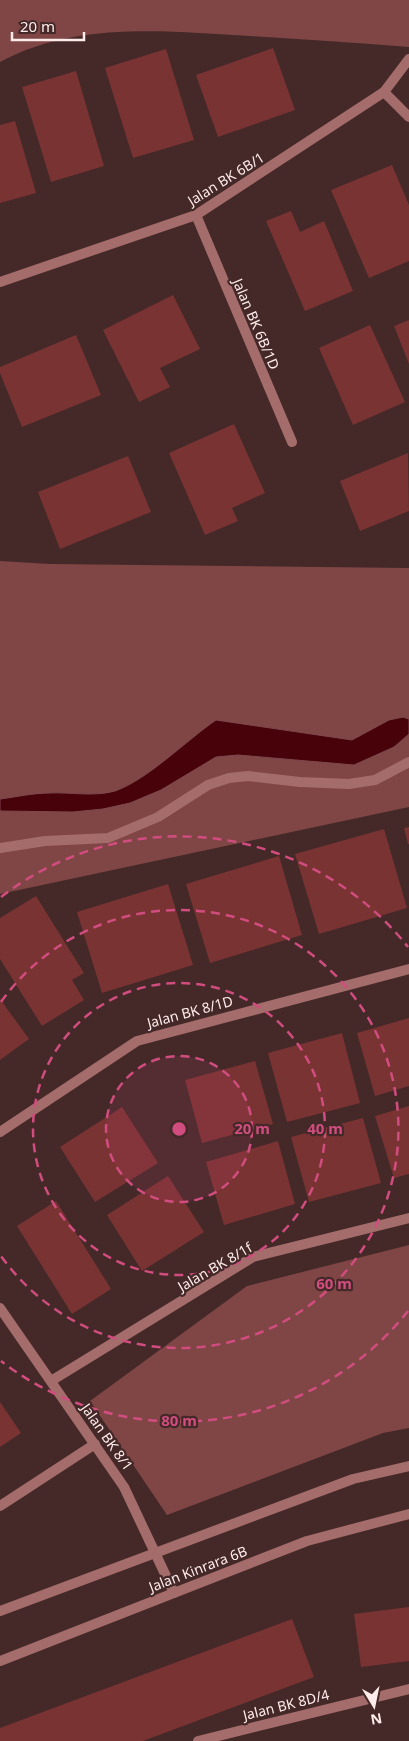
<svg xmlns="http://www.w3.org/2000/svg" width="409" height="1741" font-family="'Noto Sans',sans-serif">
  <rect width="100%" height="100%" fill="#442928"/>
  <g fill="#7f4645">
    <path d="M0,0h409v47c-53,-4 -106,-8 -159,-11 -83,-5 -175,-15 -250,26z"/>
    <polygon points="0,561 50,564 409,568 409,807 0,894"/>
    <polygon points="409,1245 409,1428 383,1433 167,1515 90,1401 247,1286"/>
  </g>
  <path fill="#47020a" stroke="#7e484d" d="M403,717l6,2v15l-15,13 -40,18 -116,-10 -22,2 -55,33 -31,13 -27,6 -30,3 -73,-1v-12c16,-2 33,-6 50,-6 21,-1 44,4 65,-2 32,-11 72,-51 101,-71l136,20 37,-20z"/>
  <g fill="#793333">
    <polygon points="273,48 295,110 218,137 196,75"/>
    <polygon points="166,49 194,140 133,158 105,68"/>
    <polygon points="76,71 104,166 51,182 22,87"/>
    <polygon points="15,121 36,193 0,203 0,125"/>
    <polygon points="392,165 409,205 409,261 369,278 331,190"/>
    <polygon points="291,211 300,232 324,221 353,291 305,311 266,221"/>
    <polygon points="173,295 200,349 160,368 170,387 139,402 103,330"/>
    <polygon points="409,320 409,364 394,326"/>
    <polygon points="370,325 405,402 353,425 319,348"/>
    <polygon points="76,335 101,395 22,427 0,373 0,367"/>
    <polygon points="234,424 265,493 232,508 238,521 205,535 169,453"/>
    <polygon points="408,453 409,511 360,531 340,481"/>
    <polygon points="128,456 151,512 60,549 38,492"/>
    <polygon points="409,827 409,844 408,844 404,828"/>
    <polygon points="384,829 407,908 319,934 295,854"/>
    <polygon points="279,856 302,935 210,963 186,884"/>
    <polygon points="168,884 193,965 102,993 77,912"/>
    <polygon points="36,896 84,973 72,980 84,1000 42,1026 0,959 0,918"/>
    <polygon points="0,999 29,1039 0,1060"/>
    <polygon points="409,1018 409,1086 375,1096 357,1033"/>
    <polygon points="342,1033 360,1103 287,1122 268,1053"/>
    <polygon points="255,1061 273,1124 202,1143 185,1080"/>
    <polygon points="409,1106 409,1174 394,1178 375,1116"/>
    <polygon points="122,1107 158,1163 95,1202 60,1147"/>
    <polygon points="363,1118 381,1183 309,1202 291,1137"/>
    <polygon points="278,1141 295,1204 224,1225 206,1162"/>
    <polygon points="168,1176 204,1232 142,1271 107,1215"/>
    <polygon points="56,1201 111,1289 72,1314 17,1226"/>
    <polygon points="0,1402 21,1433 0,1447"/>
    <polygon points="409,1607 409,1661 361,1667 354,1614"/>
    <polygon points="292,1619 314,1677 143,1741 0,1741 0,1728"/>
  </g>
  <g fill="none" stroke-linecap="round" stroke-linejoin="round">
    <polyline stroke="#a46c6a" stroke-width="10" points="0,848 45,841 108,838 158,817 208,785 229,778 248,776 300,782 349,784 375,780 409,762"/>
    <g stroke="#a46c6a" stroke-width="10">
      <polyline points="384,92 409,117"/>
      <polyline points="196,215 292,442"/>
      <polyline points="0,282 196,215 384,92 409,59"/>
      <polyline points="0,1132 137,1041 409,969"/>
      <polyline points="0,1308 124,1487 174,1593"/>
      <polyline points="51,1381 253,1257 409,1218"/>
      <polyline points="0,1506 95,1444"/>
      <polyline points="198,1741 409,1689"/>
    </g>
    <g stroke="#a46c6a" stroke-width="10">
      <polyline points="0,1611 353,1479 409,1466"/>
      <polyline points="0,1661 307,1541 409,1514"/>
    </g>
  </g>
  <circle cx="179" cy="1129" r="73" fill="#d14d7f" fill-opacity=".12"/>
  <g fill="none" stroke="#d14d7f" stroke-width="2.5" stroke-dasharray="9 6">
    <circle cx="179" cy="1129" r="73"/>
    <circle cx="179" cy="1129" r="146"/>
    <path d="M1 1002A219 219 0 1 1 1 1256"/>
    <path d="M408 1311A292 292 0 0 1 1 1361M1 897A292 292 0 0 1 408 947"/>
  </g>
  <g text-anchor="middle" stroke-width="4.5" stroke-linejoin="round" paint-order="stroke">
    <g font-size="14" fill="#feebea" stroke="#442928">
      <text transform="translate(226 179) rotate(-32)" y="5">Jalan BK 6B/1</text>
      <text transform="translate(256 324) rotate(67)" y="5">Jalan BK 6B/1D</text>
      <text transform="translate(190 1012) rotate(-15)" y="5">Jalan BK 8/1D</text>
      <text transform="translate(215 1267) rotate(-30)" y="5">Jalan BK 8/1f</text>
      <text transform="translate(107 1437) rotate(55)" y="5">Jalan BK 8/1</text>
      <text transform="translate(198 1569) rotate(-21)" y="5">Jalan Kinrara 6B</text>
      <text transform="translate(286 1705) rotate(-14)" y="5">Jalan BK 8D/4</text>
    </g>
  </g>
  <circle cx="179" cy="1129" r="8" fill="#d14d7f" stroke="#442928" stroke-width="2.5"/>
  <g font-size="15" text-anchor="middle" font-weight="bold" fill="#d14d7f" stroke="#442928" stroke-width="4.5" stroke-linejoin="round" paint-order="stroke">
    <text x="252" y="1134">20 m</text>
    <text x="325" y="1134">40 m</text>
    <text x="334" y="1289">60 m</text>
    <text x="179" y="1426">80 m</text>
  </g>
  <g transform="translate(374 1706) rotate(170)" stroke="#442928" stroke-width="4" paint-order="stroke">
  <path d="M0-4L9 19L0 12L-9 19Z" fill="#feebea"/>
  <text y="-8" font-size="14" font-weight="bold" text-anchor="middle" fill="#feebea">N</text>
  </g>
  <path d="M12 32v8h72v-8" fill="none" stroke="#feebea" stroke-width="2.5"/>
  <text x="20" y="32" font-size="15" fill="#feebea" stroke="#442928" stroke-width="4" paint-order="stroke">20 m</text>
</svg>
